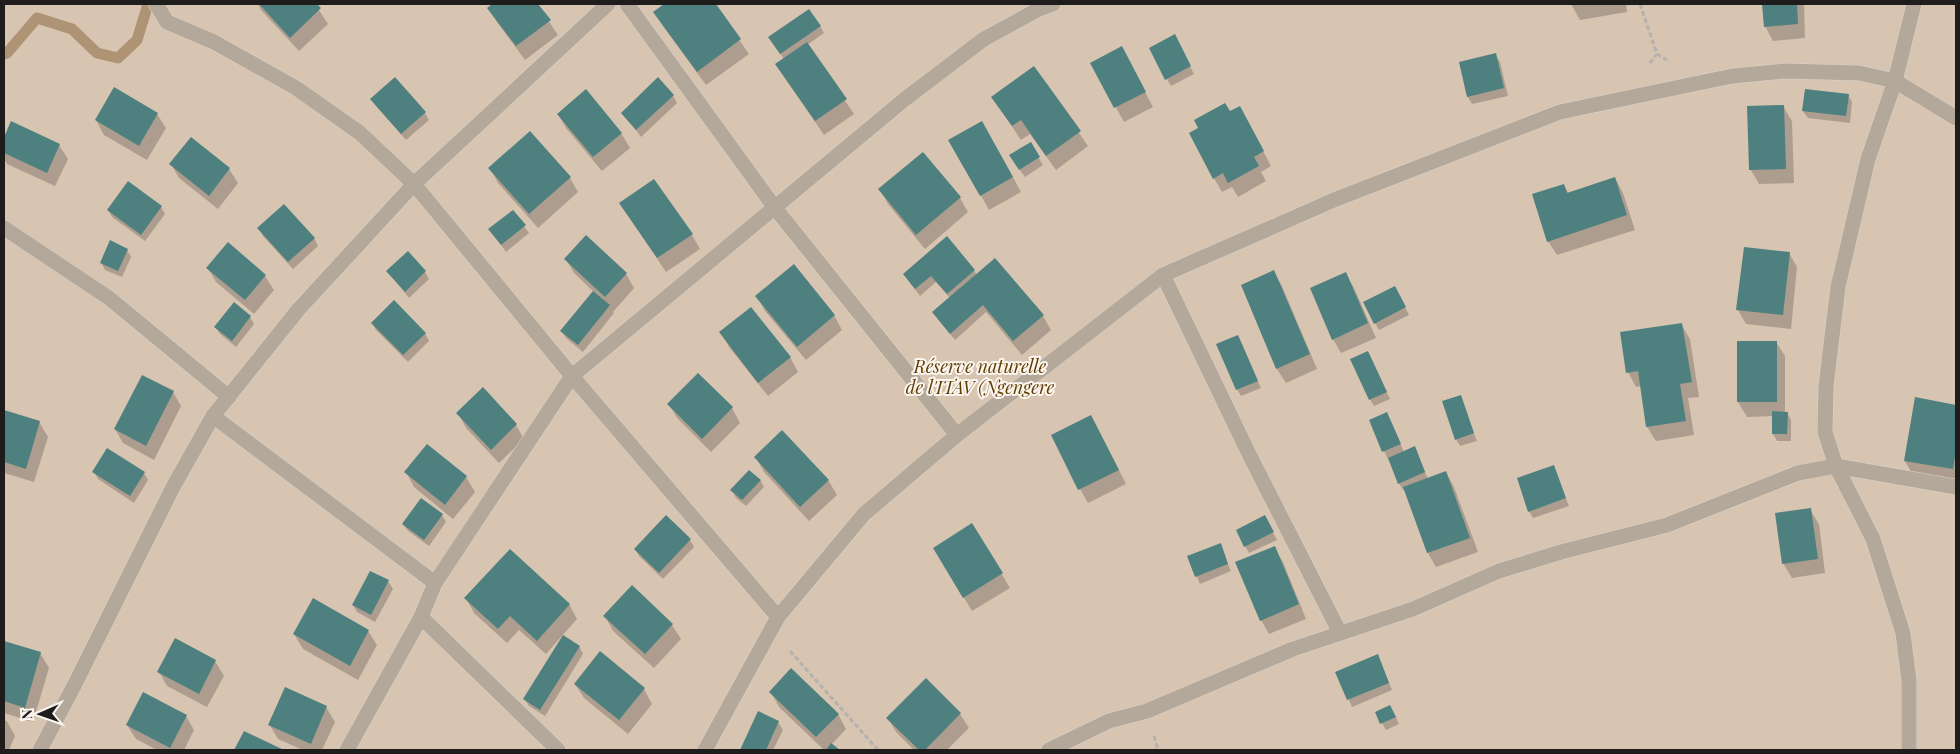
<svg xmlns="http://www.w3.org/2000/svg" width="1960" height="754" font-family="'Playfair Display',serif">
  <rect width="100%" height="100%" fill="#fcf6f0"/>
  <rect fill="#d7c5b2" x="4" y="4" width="1952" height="746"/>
  <g fill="#0003">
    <polygon points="258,4 315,4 328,24 299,51 261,10"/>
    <polygon points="494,4 537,4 558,35 525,60 497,22 488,8"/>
    <polygon points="666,4 714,4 749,54 706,85 663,26 655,12"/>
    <polygon points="1571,4 1626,4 1627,12 1580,20"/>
    <polygon points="1763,4 1804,4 1805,38 1773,41 1765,26"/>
    <polygon points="820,26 824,33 807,45 854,114 824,135 785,78 784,59 774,45"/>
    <polygon points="1178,43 1194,74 1171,86 1167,79"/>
    <polygon points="1495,55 1500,62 1508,96 1472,104 1468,97 1460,63"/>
    <polygon points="1129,62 1153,107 1124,122 1092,64"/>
    <polygon points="1034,68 1088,146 1056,170 1030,134 1021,140 993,98"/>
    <polygon points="1848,95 1852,102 1850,123 1808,118 1803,111"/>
    <polygon points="673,96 677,103 641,137 623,113"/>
    <polygon points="372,99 425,113 429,120 406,140 376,106"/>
    <polygon points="1783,106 1792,121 1794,183 1759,184 1751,170"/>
    <polygon points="1229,113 1248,122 1271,166 1261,172 1266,181 1238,197 1232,187 1222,192 1214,178"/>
    <polygon points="157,114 166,128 147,160 104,135 96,120"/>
    <polygon points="558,114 621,133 630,148 602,171 566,128"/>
    <polygon points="982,122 1021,192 989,210 950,140"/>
    <polygon points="12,123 59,145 68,159 55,186 7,164 4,158 4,140"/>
    <polygon points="1030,144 1043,165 1025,177 1015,163"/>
    <polygon points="922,153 960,198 968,212 925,249 888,204 880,189"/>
    <polygon points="171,164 229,169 238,183 218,209 179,178"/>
    <polygon points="490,168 570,178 578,192 538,228 498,183"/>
    <polygon points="1615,178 1623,193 1635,230 1557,255 1548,241 1564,185 1569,194"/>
    <polygon points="621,204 692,235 700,249 666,272"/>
    <polygon points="161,207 165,214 145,241 112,217 108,210"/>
    <polygon points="513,211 529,233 506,252 490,229"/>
    <polygon points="259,228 314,238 318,246 293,269 263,236"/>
    <polygon points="127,250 131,257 122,277 105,270 101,262"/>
    <polygon points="408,253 425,272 429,279 409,298 388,271"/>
    <polygon points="1789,253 1797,267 1791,329 1746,324 1738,310"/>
    <polygon points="566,259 626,274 634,288 613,312 614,313 583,352 566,338 562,331 594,292 574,273"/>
    <polygon points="208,268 265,276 274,290 254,314 216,282"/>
    <polygon points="974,271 977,275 1043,316 1051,330 1022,355 986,312 955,340 934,313 950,298 936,282 920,296 904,275"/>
    <polygon points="1274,272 1282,286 1317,369 1286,383 1277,369 1242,286"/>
    <polygon points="1346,274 1354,288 1376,338 1341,353 1333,339"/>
    <polygon points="1399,295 1409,315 1379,330 1375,323"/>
    <polygon points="757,296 834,315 842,330 806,360 765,311"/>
    <polygon points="234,304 250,317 254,324 236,347 220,334 216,327"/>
    <polygon points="372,323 425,333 429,341 408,362 376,330"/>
    <polygon points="1681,324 1690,339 1699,397 1688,398 1694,435 1656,441 1647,427 1641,386 1636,387 1628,372"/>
    <polygon points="721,332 790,357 798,372 768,396 729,347"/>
    <polygon points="1738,342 1776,342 1785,356 1785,413 1787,413 1791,420 1791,441 1777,441 1773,434 1774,416 1747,417 1738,402"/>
    <polygon points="1242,344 1261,388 1241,396 1237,389"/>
    <polygon points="1372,360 1390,399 1374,406 1370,399"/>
    <polygon points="173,392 181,406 154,460 123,443 115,429"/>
    <polygon points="1460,397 1477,441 1460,446 1456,439"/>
    <polygon points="1916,398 1956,406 1956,482 1913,475 1905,461"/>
    <polygon points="669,404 732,408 740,423 711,452 677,418"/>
    <polygon points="4,411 39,422 48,437 34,482 4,473"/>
    <polygon points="458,413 516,425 524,439 499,463 466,428"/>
    <polygon points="1370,421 1390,421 1404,452 1418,455 1428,479 1446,472 1454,487 1478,552 1436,567 1428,553 1405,489 1403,490 1399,483 1389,458 1388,459 1384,451"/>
    <polygon points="1099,431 1126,484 1088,503 1080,489"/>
    <polygon points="427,445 466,477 475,492 453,519 414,487 406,472"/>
    <polygon points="756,458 828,480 837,495 809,521 764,472"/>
    <polygon points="1553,466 1569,506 1533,518 1529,511"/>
    <polygon points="94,472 144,473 148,480 134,503 98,479"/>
    <polygon points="760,480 764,487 746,506 736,498 732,490"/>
    <polygon points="1810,510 1819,524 1825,573 1792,578 1783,563"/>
    <polygon points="442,515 446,522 429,546 408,531 403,524"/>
    <polygon points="666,517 690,540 694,547 663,579 639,556 635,549"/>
    <polygon points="1264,517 1277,540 1249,553 1245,546"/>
    <polygon points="972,525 1010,588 972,611 943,563"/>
    <polygon points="1220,545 1231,571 1200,584 1188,557"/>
    <polygon points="1274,547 1283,562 1306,619 1269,634 1261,620"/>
    <polygon points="370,572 388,581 393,589 375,622 357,612 353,605"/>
    <polygon points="466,598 569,604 577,619 546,654 519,630 507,643 474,613"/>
    <polygon points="605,616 672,625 681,639 654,668 613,631"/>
    <polygon points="368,631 377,645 358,680 303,649 294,634"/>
    <polygon points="4,642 40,653 49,668 33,722 4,713"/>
    <polygon points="579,646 583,654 545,716 529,706 525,699"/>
    <polygon points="1378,656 1392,690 1352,707 1337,673"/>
    <polygon points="215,661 224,676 207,707 167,686 159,672"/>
    <polygon points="926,680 960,714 969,728 947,750 914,750 896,732 888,718"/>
    <polygon points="575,684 644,689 652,704 628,734 584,698"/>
    <polygon points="285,689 326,707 335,722 322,750 303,750 278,739 269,724"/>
    <polygon points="771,692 838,714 846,729 831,745 838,750 824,750 779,707"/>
    <polygon points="758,713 778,722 783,730 773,750 741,750"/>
    <polygon points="1394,713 1399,724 1386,730 1382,723"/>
    <polygon points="186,716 194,730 184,750 157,750 136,739 127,725"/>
    <polygon points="4,720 7,721 15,736 9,750 4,750"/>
  </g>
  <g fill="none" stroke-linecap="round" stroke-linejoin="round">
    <polyline stroke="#ae9374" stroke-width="11" points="4,54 7,53 37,18 72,29 97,53 118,58 137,40 148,4"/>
  </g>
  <g fill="#4e807f">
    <polygon points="259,4 317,4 321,8 290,38"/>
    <polygon points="492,4 538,4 551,20 516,46 487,8"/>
    <polygon points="664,4 716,4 741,39 697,72 653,12"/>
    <polygon points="1762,4 1797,4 1798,24 1764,27"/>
    <polygon points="809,9 821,26 780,54 768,37"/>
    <polygon points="1175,34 1191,66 1165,80 1149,48"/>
    <polygon points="807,42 847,99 815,121 775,64"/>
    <polygon points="1122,46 1146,92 1114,108 1090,63"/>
    <polygon points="1496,53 1504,88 1467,97 1459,62"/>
    <polygon points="1034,66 1081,131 1046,156 1021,120 1012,126 991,97"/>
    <polygon points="395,77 426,112 401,134 370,99"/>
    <polygon points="658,77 674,95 636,130 621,113"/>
    <polygon points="114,87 158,113 139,146 95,120"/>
    <polygon points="586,89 622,133 593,157 557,114"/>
    <polygon points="1805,89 1849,94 1846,116 1802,111"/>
    <polygon points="1225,103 1230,111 1240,106 1264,151 1254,157 1259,166 1228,183 1223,173 1213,179 1189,133 1198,128 1194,120"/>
    <polygon points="1784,105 1786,169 1749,170 1747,106"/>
    <polygon points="11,121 60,144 47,173 4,153 4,137"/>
    <polygon points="982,121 1013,177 980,196 948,140"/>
    <polygon points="530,131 571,177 529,214 488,168"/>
    <polygon points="191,137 230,168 209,196 169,164"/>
    <polygon points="1031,142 1040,157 1019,170 1009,155"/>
    <polygon points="923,152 961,197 916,235 878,189"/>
    <polygon points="1615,177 1627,215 1547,242 1532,194 1564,184 1567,193"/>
    <polygon points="654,179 693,234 657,258 619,203"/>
    <polygon points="128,181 162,206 141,235 107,210"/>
    <polygon points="284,204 315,238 288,262 257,228"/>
    <polygon points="513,210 526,225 501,245 488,229"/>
    <polygon points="586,235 627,273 605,297 564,259"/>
    <polygon points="947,236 975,270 947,294 931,276 915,289 903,274"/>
    <polygon points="110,240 128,249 118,271 100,263"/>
    <polygon points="228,242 266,275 245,300 206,268"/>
    <polygon points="1744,247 1790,252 1783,315 1736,310"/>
    <polygon points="408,251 426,271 405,292 386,271"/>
    <polygon points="995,258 1044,315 1013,341 983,305 950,334 932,312"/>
    <polygon points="794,264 835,315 797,347 755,296"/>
    <polygon points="1274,270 1310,354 1276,369 1241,285"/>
    <polygon points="1346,272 1368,323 1332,340 1310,288"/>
    <polygon points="1395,286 1406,307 1374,324 1363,302"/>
    <polygon points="593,291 610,305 578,345 560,331"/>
    <polygon points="394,300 426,333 403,355 371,323"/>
    <polygon points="234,302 251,316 232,341 214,327"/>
    <polygon points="751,307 791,357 758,383 719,332"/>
    <polygon points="1682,323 1692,382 1680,384 1686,421 1646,427 1638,371 1626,373 1620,332"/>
    <polygon points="1238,335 1258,381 1236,390 1216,344"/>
    <rect x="1737" y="341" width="40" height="61"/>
    <polygon points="1368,351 1387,392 1369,400 1350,359"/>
    <polygon points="698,373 733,407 702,439 667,404"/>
    <polygon points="142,375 174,391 146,446 114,429"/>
    <polygon points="483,387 517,424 491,450 456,413"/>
    <polygon points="1461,395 1474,433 1455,440 1442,401"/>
    <polygon points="1915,397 1956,405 1956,451 1953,469 1904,461"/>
    <polygon points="4,410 40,421 26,469 4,462"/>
    <polygon points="1772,411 1788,412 1787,434 1772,434"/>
    <polygon points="1387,412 1401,444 1382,452 1369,420"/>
    <polygon points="1091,415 1119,470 1078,490 1051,435"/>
    <polygon points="782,430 829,480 800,507 754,457"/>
    <polygon points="427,444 467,476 445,505 404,472"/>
    <polygon points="1415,446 1425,472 1398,484 1388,458"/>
    <polygon points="107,448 145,472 130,496 92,472"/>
    <polygon points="1554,465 1566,498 1528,512 1517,478"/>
    <polygon points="749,470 761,480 742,500 730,490"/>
    <polygon points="1446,471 1470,538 1427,553 1403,487"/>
    <polygon points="421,498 443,514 424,540 402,524"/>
    <polygon points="1811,508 1818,559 1782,564 1775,513"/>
    <polygon points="666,515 691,539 659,573 634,549"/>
    <polygon points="1265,515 1274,532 1244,547 1236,530"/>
    <polygon points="972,523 1003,573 963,598 933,548"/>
    <polygon points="1221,543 1228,564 1195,577 1187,556"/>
    <polygon points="1275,546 1299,604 1260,621 1235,562"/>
    <polygon points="510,549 570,604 537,641 510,616 498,629 464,598"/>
    <polygon points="370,571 389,580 371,615 352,605"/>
    <polygon points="632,585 673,624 645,654 603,616"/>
    <polygon points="313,598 369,630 350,666 293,634"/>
    <polygon points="563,635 580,646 540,710 523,699"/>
    <polygon points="175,638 216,660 199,694 157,672"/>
    <polygon points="4,641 41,652 25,708 4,701"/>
    <polygon points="600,651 645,688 619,720 574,684"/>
    <polygon points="1378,654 1389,683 1347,700 1335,672"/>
    <polygon points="791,668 839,714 816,737 769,692"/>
    <polygon points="926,678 961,713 925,750 919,750 886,718"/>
    <polygon points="285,687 327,706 311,744 268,725"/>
    <polygon points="143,692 187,715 170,748 126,725"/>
    <polygon points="1390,705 1396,717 1380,724 1375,712"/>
    <polygon points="758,711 779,721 766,750 740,750"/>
    <polygon points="244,731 284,750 234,750"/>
    <polygon points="831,743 840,750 826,750"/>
  </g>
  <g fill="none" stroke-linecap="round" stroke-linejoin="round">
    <defs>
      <g id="street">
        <polyline points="156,4 167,22 214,42 296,88 360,133 414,184 572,376 778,617"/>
        <polyline points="627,4 775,208 957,435"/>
        <polyline points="4,228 109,298 229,397"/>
        <polyline points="1163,275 1249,454 1340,633"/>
        <polyline points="213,416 435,583"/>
        <polyline points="421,617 558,750"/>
        <polyline points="40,750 75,684 173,487 213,416 298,310 414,184 608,4"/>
        <polyline points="347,750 421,617 435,583 572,376 905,99 984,39 1039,9 1053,4"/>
        <polyline points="705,750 778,617 864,514 957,435 1163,275 1334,200 1560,112 1713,80 1733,76 1785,71 1859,73 1895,81 1956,118"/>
        <polyline points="1049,750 1109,721 1147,711 1293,649 1413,609 1499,571 1561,552 1667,525 1798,473 1836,466 1956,487"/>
        <polyline points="1909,750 1909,681 1903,633 1873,539 1836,466 1825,432 1826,386 1838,287 1868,159 1895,81 1914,4"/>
      </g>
    </defs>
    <use href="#street" stroke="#d9d3ce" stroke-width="16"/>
    <g stroke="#b6b1ad" stroke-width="3" stroke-dasharray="5 2.5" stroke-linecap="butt">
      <polyline points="1640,4 1657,54 1667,60"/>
      <polyline points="1650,63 1657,54"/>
      <polyline points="790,651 878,750"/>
      <polyline points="1154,736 1158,750"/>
    </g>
    <use href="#street" stroke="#b4a89a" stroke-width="15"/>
  </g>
  <g text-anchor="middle" stroke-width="4" stroke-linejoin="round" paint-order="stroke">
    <g font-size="18" font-style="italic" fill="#623d02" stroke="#fcf6f0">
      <text x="980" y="373">Réserve naturelle<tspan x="980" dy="21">de l'ITAV (Ngengere</tspan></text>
    </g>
  </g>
  <rect width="1960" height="754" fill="none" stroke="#1f1d1b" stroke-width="10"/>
  <g transform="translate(40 714) rotate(268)" stroke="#fcf6f0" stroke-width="4" paint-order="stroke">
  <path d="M0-4L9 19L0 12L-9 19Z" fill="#1f1d1b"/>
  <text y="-8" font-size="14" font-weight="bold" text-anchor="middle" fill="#1f1d1b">N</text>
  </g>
</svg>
